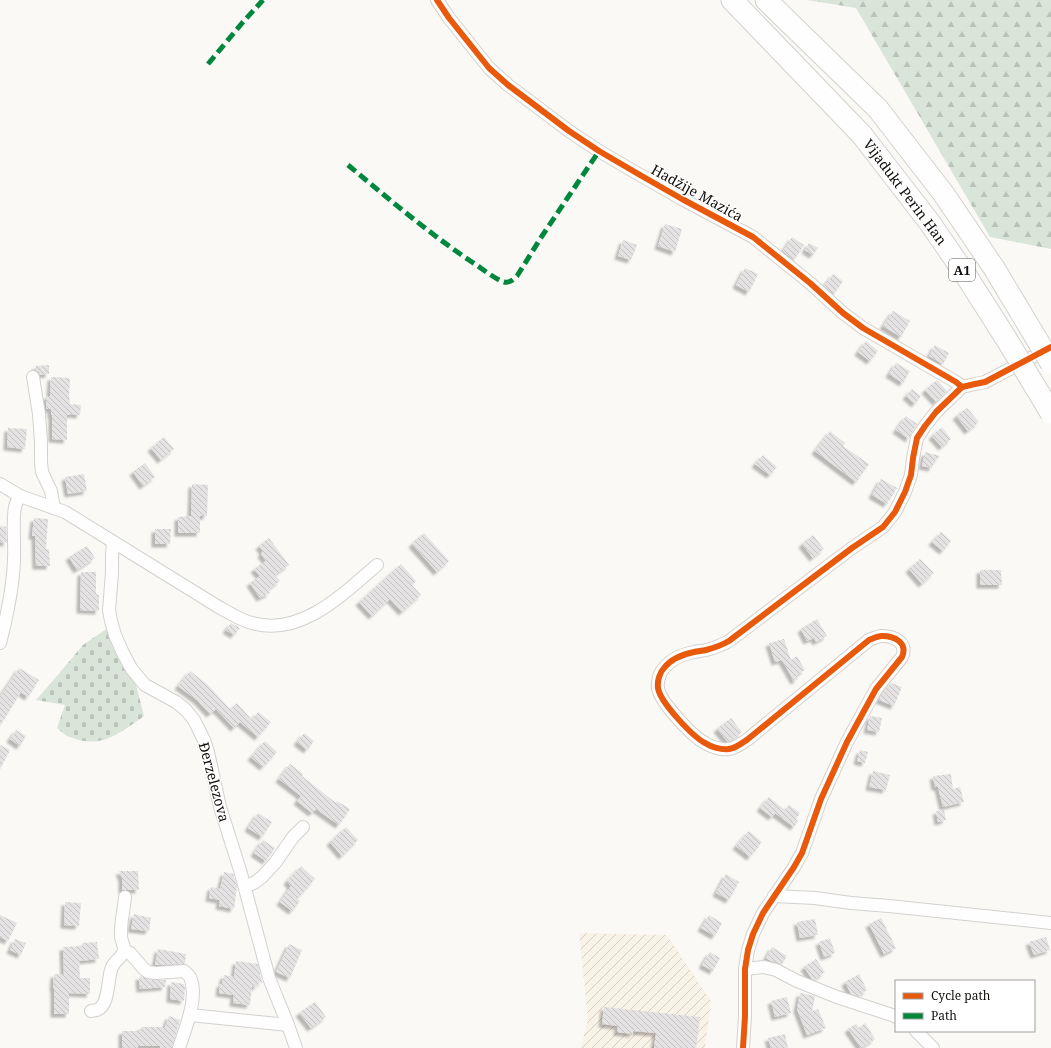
<svg xmlns="http://www.w3.org/2000/svg" width="1051" height="1048" font-family="'Noto Serif',serif">
  <defs>
    <pattern id="industrial-furrows" width="10" height="10" patternUnits="userSpaceOnUse"><rect width="10" height="10" fill="#f9f2e7"/><path d="M-1 1l2-2M0 10L10 0M9 11l2-2" fill="none" stroke="#d4cec5"/></pattern>
    <pattern id="forest-firs" width="22" height="20" patternUnits="userSpaceOnUse"><rect width="22" height="20" fill="#d9e5d8"/><path d="M5 1l3.5 6h-7zM16 11l3.5 6h-7z" fill="#b9c3b8"/></pattern>
    <pattern id="cemetery-stones" width="16" height="16" patternUnits="userSpaceOnUse"><rect width="16" height="16" fill="#d9e5d8"/><path d="M2 7V4a2 2 0 0 1 4 0v3zM10 15v-3a2 2 0 0 1 4 0v3z" fill="#b9c3b8"/></pattern>
    <pattern id="building-back-hatch" width="6" height="6" patternUnits="userSpaceOnUse"><rect width="6" height="6" fill="#e4e2e2"/><path d="M-1 5l2 2M0 0l6 6M5-1l2 2" fill="none" stroke="#c3c1c1"/></pattern>
    <filter id="shadow"><feDropShadow dx="-3.5" dy="3.5" stdDeviation="1" flood-color="#0004"/></filter>
  </defs>
  <rect width="100%" height="100%" fill="#fbf9f6"/>
  <polygon fill="url(#industrial-furrows)" points="579,933 667,935 711,1001 705,1048 581,1048 588,1019"/>
  <polygon fill="url(#forest-firs)" points="807,0 1051,0 1051,249 990,237 856,8"/>
  <path fill="url(#cemetery-stones)" d="M109,627l26,54 9,35c-24,17 -43,34 -74,21 -5,-1 -9,-6 -13,-9l8,-23 -29,-5 21,-24 26,-31z"/>
  <g fill="url(#building-back-hatch)" filter="url(#shadow)">
    <polygon points="665,224 682,229 675,252 658,246"/>
    <polygon points="792,237 804,245 794,260 783,251"/>
    <polygon points="623,240 637,245 631,260 618,256"/>
    <polygon points="809,243 818,248 813,255 805,250"/>
    <polygon points="745,268 758,274 749,292 736,285"/>
    <polygon points="833,274 843,281 834,294 824,286"/>
    <polygon points="893,311 910,321 901,337 883,326"/>
    <polygon points="866,341 878,351 870,361 858,352"/>
    <polygon points="935,345 949,353 943,364 929,356"/>
    <polygon points="896,363 910,371 903,383 889,374"/>
    <polygon points="49,365 49,374 40,375 39,372 36,370 36,366"/>
    <polygon points="51,377 70,378 69,396 70,404 81,405 80,415 70,414 70,415 67,415 67,440 52,439 52,415 51,415 51,409 46,409 46,396 50,396"/>
    <polygon points="937,380 947,391 936,402 925,390"/>
    <polygon points="912,389 921,396 915,404 906,396"/>
    <polygon points="967,408 979,422 968,431 956,416"/>
    <polygon points="906,416 917,424 911,434 909,439 896,430"/>
    <polygon points="942,427 951,439 942,447 932,436"/>
    <polygon points="8,428 27,429 25,449 7,447"/>
    <polygon points="830,431 845,443 843,446 869,464 856,482 815,451"/>
    <polygon points="164,437 174,449 161,460 151,448"/>
    <polygon points="925,452 940,456 934,462 932,468 922,466"/>
    <polygon points="763,455 777,467 770,475 755,464"/>
    <polygon points="145,463 155,477 143,486 133,472"/>
    <polygon points="84,474 87,491 68,494 65,477"/>
    <polygon points="881,479 897,488 887,504 872,495"/>
    <polygon points="192,484 208,485 207,516 200,516 200,533 178,533 178,517 191,516"/>
    <polygon points="34,518 48,519 46,549 49,549 50,566 36,566 35,536 32,536"/>
    <polygon points="0,526 6,527 7,543 0,542"/>
    <polygon points="155,529 171,529 170,544 155,544"/>
    <polygon points="941,532 951,541 943,551 932,542"/>
    <polygon points="424,533 449,561 437,572 412,544"/>
    <polygon points="813,535 824,549 813,558 802,544"/>
    <polygon points="269,538 289,565 275,575 280,581 268,590 270,593 260,598 250,583 260,576 254,569 266,561 261,554 263,551 259,546"/>
    <polygon points="87,546 95,558 77,570 69,557"/>
    <polygon points="920,559 934,573 922,584 909,569"/>
    <polygon points="401,564 416,581 412,585 421,595 402,612 390,599 372,616 359,602"/>
    <polygon points="980,570 1001,570 1002,585 980,585"/>
    <polygon points="81,572 96,572 96,594 99,595 99,611 80,610"/>
    <polygon points="817,619 827,636 816,642 814,638 807,641 801,629"/>
    <polygon points="231,623 240,628 234,635 226,630"/>
    <polygon points="784,639 791,660 797,656 805,670 796,675 798,679 794,681 782,660 775,662 769,643"/>
    <polygon points="19,668 39,680 28,697 21,692 0,726 0,697"/>
    <polygon points="190,671 207,684 230,709 237,703 252,720 258,712 271,722 258,737 240,722 234,728 216,709 210,714 197,700 178,686"/>
    <polygon points="891,683 902,687 894,706 879,700 882,693"/>
    <polygon points="870,716 882,718 879,732 867,730"/>
    <polygon points="731,718 742,732 733,740 728,742 717,729"/>
    <polygon points="16,730 26,736 20,746 10,739"/>
    <polygon points="304,733 314,741 307,750 297,742"/>
    <polygon points="265,741 277,752 263,767 251,757"/>
    <polygon points="0,745 10,750 0,769"/>
    <polygon points="860,750 868,752 865,763 857,761"/>
    <polygon points="290,764 303,774 302,776 336,803 337,801 350,809 339,825 316,809 312,813 297,801 301,796 279,779"/>
    <polygon points="873,771 890,775 886,790 869,787"/>
    <polygon points="951,774 953,789 960,787 964,802 943,807 938,787 935,787 933,776"/>
    <polygon points="769,797 785,810 789,805 800,813 796,819 798,821 794,827 775,813 772,817 760,808"/>
    <polygon points="944,810 946,820 938,822 936,811"/>
    <polygon points="258,813 272,822 262,837 248,828"/>
    <polygon points="346,827 358,840 342,856 330,842"/>
    <polygon points="749,831 762,842 750,857 736,846"/>
    <polygon points="263,840 275,848 266,861 254,853"/>
    <polygon points="301,866 315,879 297,899 300,901 292,911 280,902 291,886 287,881"/>
    <polygon points="119,871 138,871 139,890 122,890 122,878"/>
    <polygon points="224,872 233,874 237,886 234,909 219,906 220,900 209,898 211,887 220,889"/>
    <polygon points="726,874 739,882 729,900 716,893"/>
    <polygon points="65,902 81,903 79,926 64,925"/>
    <polygon points="134,914 151,918 149,931 131,929"/>
    <polygon points="0,915 17,923 8,941 0,937"/>
    <polygon points="709,915 722,923 715,936 701,928"/>
    <polygon points="881,918 896,948 884,954 869,924"/>
    <polygon points="815,919 818,935 800,938 797,922"/>
    <polygon points="1046,937 1050,950 1034,955 1029,942"/>
    <polygon points="830,938 835,953 824,957 819,942"/>
    <polygon points="15,939 26,943 21,955 10,950"/>
    <polygon points="97,942 99,959 79,961 80,978 90,978 90,994 69,993 69,1014 54,1014 54,988 53,988 54,974 64,975 63,947 82,946 82,943"/>
    <polygon points="289,944 302,950 290,978 276,972"/>
    <polygon points="772,947 787,956 782,964 771,961 766,958"/>
    <polygon points="158,949 186,954 185,964 155,965"/>
    <polygon points="710,952 720,958 713,971 702,965"/>
    <polygon points="816,959 825,972 814,980 812,979 804,967"/>
    <polygon points="236,961 258,964 262,983 258,982 257,987 252,986 250,1005 233,1003 234,995 219,993 220,984 222,984 224,975 234,977"/>
    <polygon points="859,974 867,990 862,993 863,996 860,997 851,994 845,982"/>
    <polygon points="141,976 147,979 156,980 166,980 165,987 140,989 139,977"/>
    <polygon points="171,982 184,984 185,988 184,1001 170,999"/>
    <polygon points="800,993 815,996 812,1011 818,1009 826,1028 807,1035 797,1009"/>
    <polygon points="787,997 791,1013 775,1017 771,1001"/>
    <polygon points="315,1002 326,1017 311,1028 299,1013"/>
    <polygon points="604,1007 700,1017 696,1048 654,1048 656,1033 633,1031 633,1034 617,1032 618,1026 602,1024"/>
    <polygon points="169,1016 180,1020 172,1048 160,1048 160,1046 138,1046 138,1048 122,1048 122,1031 141,1031 141,1027 165,1027"/>
    <polygon points="865,1023 875,1039 861,1048 848,1029 856,1024 859,1028"/>
    <polygon points="785,1034 788,1048 771,1048 768,1038"/>
  </g>
  <g fill="none" stroke-linecap="round" stroke-linejoin="round">
    <defs>
      <g id="street">
        <polyline points="437,0 449,18 489,68 508,85 569,131 599,151 640,175 682,199 753,237 810,283 843,313 863,328 956,382 962,387"/>
        <polyline points="33,377 39,414 41,442 41,462 42,472 51,491 54,508"/>
        <path d="M0,484l20,12 45,16 152,94c11,6 23,14 35,17 49,14 91,-29 125,-58"/>
        <polyline points="113,542 112,556 112,573 109,610 111,621 115,635 123,653 131,668 139,678 145,685 176,702 186,710 194,720 204,740 208,752 220,807 240,870 269,978 288,1025 296,1048"/>
        <path d="M0,643c7,-27 13,-55 14,-83 1,-17 -2,-36 1,-53 1,-4 3,-8 5,-11"/>
        <polyline points="245,886 254,883 262,877 275,863 293,837 303,827"/>
        <polyline points="774,896 815,898 851,903 889,906 1051,923"/>
        <path d="M124,951l6,2 14,16 4,3 8,1 28,-2c2,2 5,4 6,6 9,20 -5,52 -11,71"/>
        <polyline points="745,969 764,967 776,970 797,981 837,997 892,1015 896,1017"/>
        <path d="M91,1011c2,-1 4,0 6,-1 13,-5 10,-32 15,-43 3,-7 11,-10 12,-17 0,-5 -2,-8 -3,-13 -1,-13 3,-27 4,-40"/>
        <polyline points="190,1015 288,1025"/>
        <polyline points="916,1031 933,1048"/>
        <path d="M743,1048l2,-32v-47l3,-19 5,-16 10,-21 31,-46 8,-14 19,-54 26,-57 29,-53 26,-32c6,-14 -7,-21 -20,-21 -4,0 -8,2 -13,4l-121,99c-6,4 -12,9 -19,10 -8,1 -18,-2 -24,-6 -13,-7 -45,-41 -47,-55 -1,-7 2,-16 6,-20 7,-9 20,-14 30,-16 4,-1 8,-1 12,-2 8,-2 16,-5 23,-9l123,-93 31,-21 12,-15 10,-20 6,-17 2,-17 4,-20 8,-12 11,-14 26,-25 13,-3 10,-2 63,-33"/>
      </g>
      <g id="highway">
        <polyline points="732,0 862,135"/>
        <polyline points="766,0 878,109"/>
      </g>
    </defs>
    <use href="#street" stroke="#d3d1ce" stroke-width="14"/>
    <use href="#highway" stroke="#d3d1ce" stroke-width="23"/>
    <use href="#street" stroke="#fefefe" stroke-width="12"/>
    <use href="#highway" stroke="#fefefe" stroke-width="21"/>
    <defs>
      <g id="highway-bridge">
        <polyline points="878,109 943,193 994,268 1051,363"/>
        <polyline points="862,135 930,223 965,274 1007,340 1051,413"/>
      </g>
    </defs>
    <use href="#highway-bridge" stroke="#d3d1ce" stroke-width="23" stroke-linecap="butt"/>
    <use href="#highway-bridge" stroke="#fefefe" stroke-width="21"/>
    <g stroke="#00873e" stroke-width="5" stroke-dasharray="10 5" stroke-linecap="butt">
      <polyline points="208,64 243,22 263,0"/>
      <path d="M348,165c42,35 84,71 130,101 7,5 19,14 26,16 6,1 9,-2 13,-6l25,-40 57,-85"/>
    </g>
    <defs>
      <g id="cycleway">
        <polyline points="437,0 449,18 489,68 508,85 569,131 599,151 640,175 682,199 753,237 810,283 843,313 863,328 956,382 962,387"/>
        <path d="M743,1048l2,-32v-47l3,-19 5,-16 10,-21 31,-46 8,-14 19,-54 26,-57 29,-53 26,-32c6,-14 -7,-21 -20,-21 -4,0 -8,2 -13,4l-121,99c-6,4 -12,9 -19,10 -8,1 -18,-2 -24,-6 -13,-7 -45,-41 -47,-55 -1,-7 2,-16 6,-20 7,-9 20,-14 30,-16 4,-1 8,-1 12,-2 8,-2 16,-5 23,-9l123,-93 31,-21 12,-15 10,-20 6,-17 2,-17 4,-20 8,-12 11,-14 26,-25 13,-3 10,-2 66,-35"/>
      </g>
    </defs>
    <use href="#cycleway" stroke="#fff" stroke-width="8"/>
    <use href="#cycleway" stroke="#e8590c" stroke-width="6"/>
  </g>
  <g text-anchor="middle" stroke-width="3" stroke-linejoin="round" paint-order="stroke">
    <rect fill="#fff" stroke="#585654" stroke-width="1" x="949" y="259" width="26" height="22" rx="3"/>
    <g font-size="13" font-weight="bold" fill="#100e0a">
      <text x="962" y="275">A1</text>
    </g>
    <g font-size="14" fill="#100e0a" stroke="#fff">
      <text transform="translate(905 192) rotate(53)" y="5">Vijadukt Perin Han</text>
      <text transform="translate(697 193) rotate(29)" y="5">Hadžije Mazića</text>
      <text transform="translate(214 782) rotate(75)" y="5">Đerzelezova</text>
    </g>
  </g>
  <rect x="895" y="980" width="140" height="52" fill="#ffffff" stroke="#9f9f9d"/>
  <rect x="903" y="993" width="20" height="6" fill="#e8590c" stroke="#9f9f9d"/>
  <text x="931" y="1000" font-size="12" fill="#100e0a">Cycle path</text>
  <rect x="903" y="1013" width="20" height="6" fill="#00873e" stroke="#9f9f9d"/>
  <text x="931" y="1020" font-size="12" fill="#100e0a">Path</text>
</svg>
